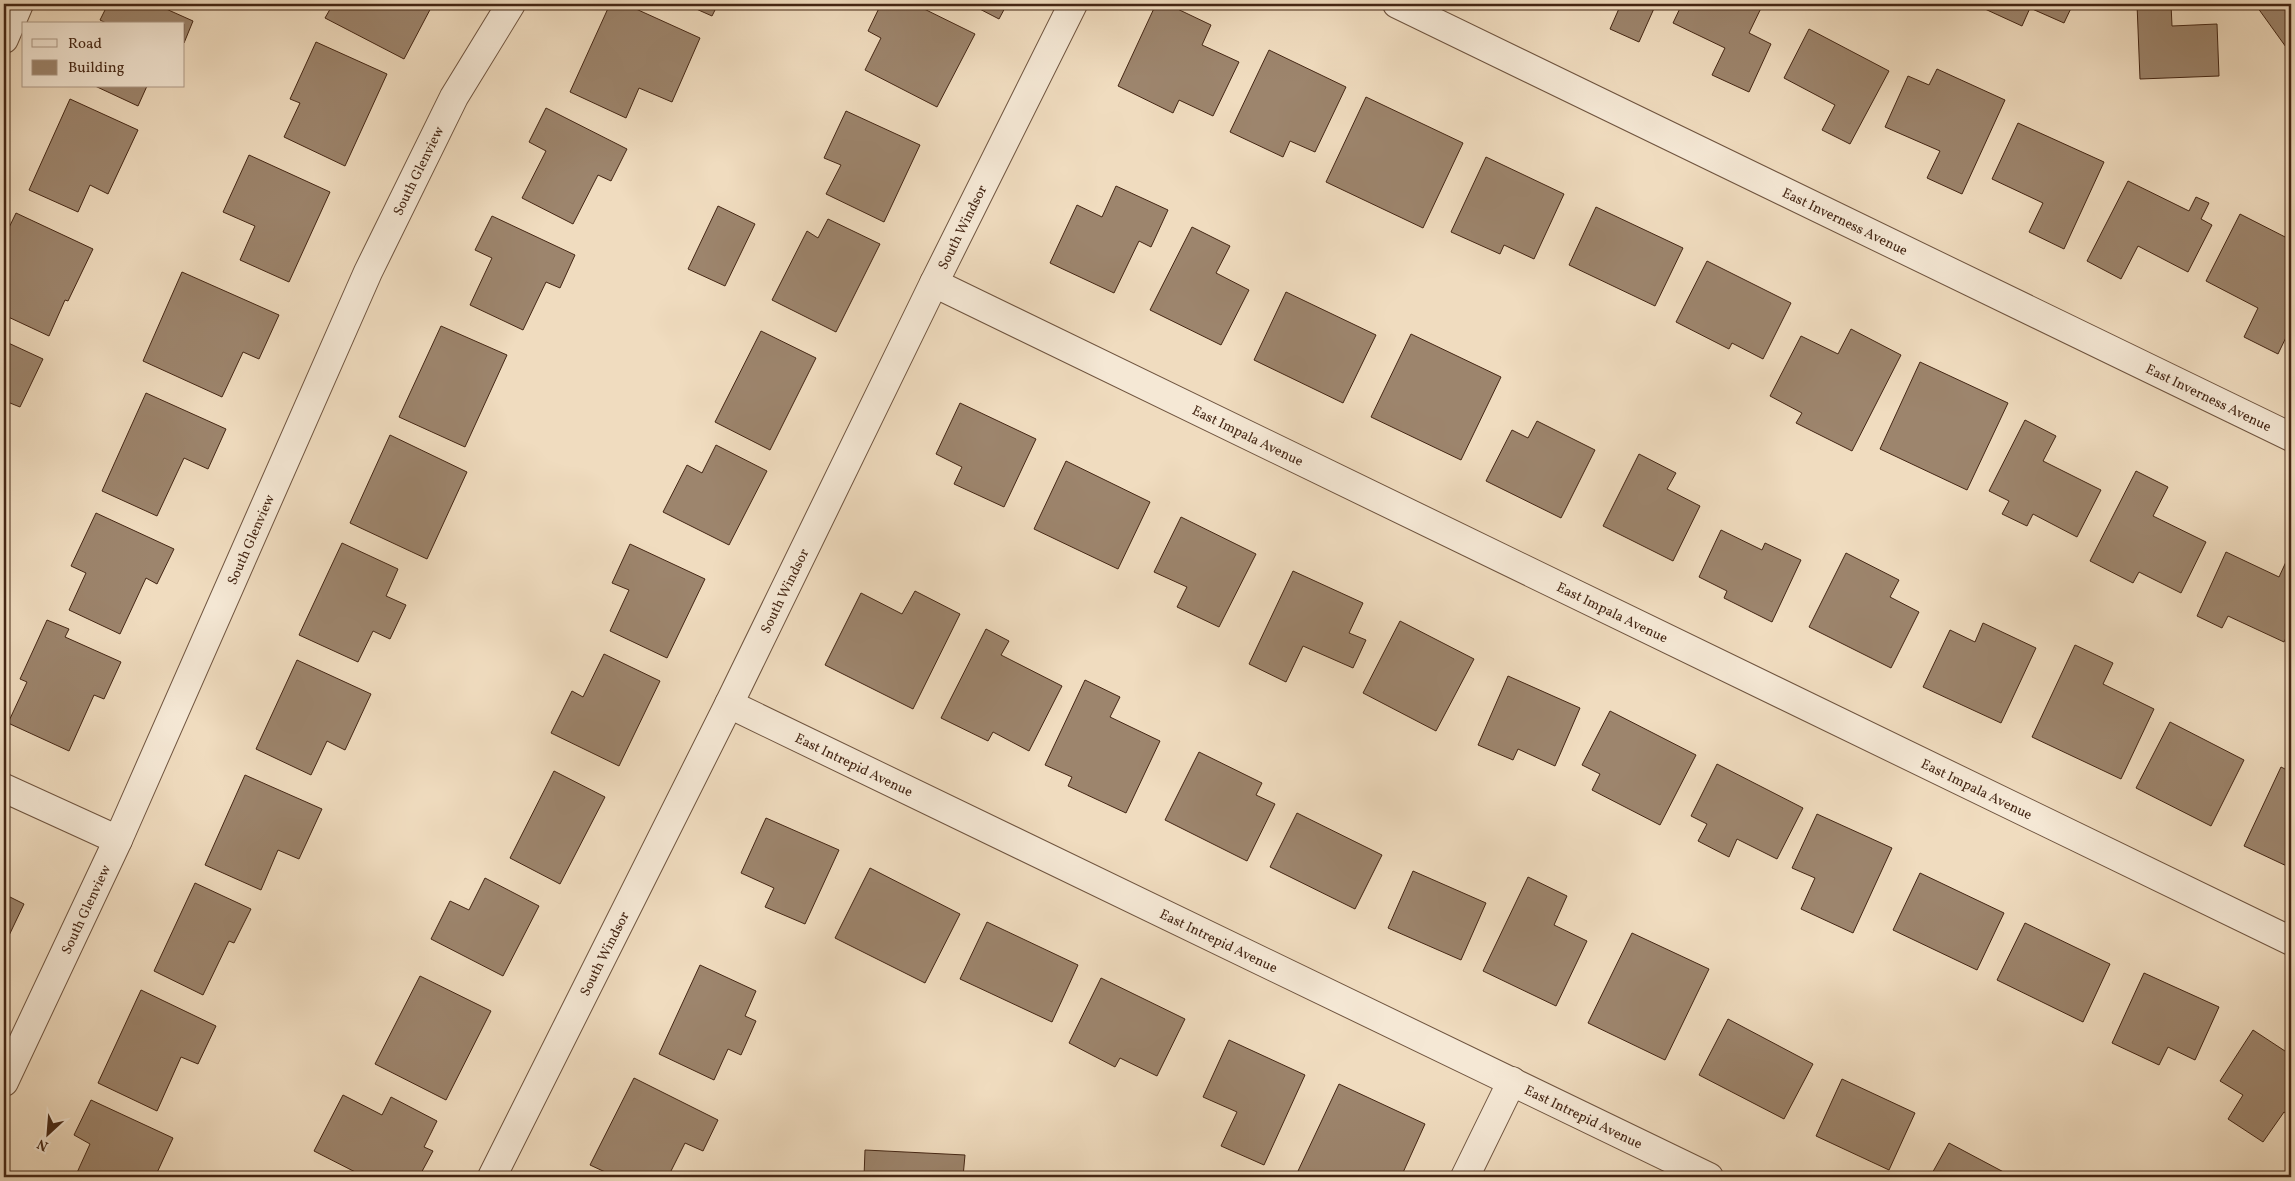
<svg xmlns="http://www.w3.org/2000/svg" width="2295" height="1181" font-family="Vollkorn,serif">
  <rect width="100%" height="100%" fill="#f0dcbf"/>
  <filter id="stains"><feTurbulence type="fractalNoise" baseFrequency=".004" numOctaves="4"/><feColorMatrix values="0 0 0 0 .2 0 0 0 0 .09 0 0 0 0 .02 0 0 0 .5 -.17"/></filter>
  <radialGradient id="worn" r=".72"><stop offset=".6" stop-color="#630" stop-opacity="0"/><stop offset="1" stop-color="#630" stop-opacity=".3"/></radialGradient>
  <g fill="#9d856d" stroke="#442614">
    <polygon points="108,4 155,4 193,21 184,43 184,24 108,24 100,20"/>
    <polygon points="333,4 433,4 404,59 325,18"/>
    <polygon points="610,4 625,4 700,38 672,102 639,88 626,118 570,92"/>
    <polygon points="685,4 718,4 712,16"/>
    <polygon points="881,4 914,4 975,34 937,107 865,70 881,38 868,31"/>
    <polygon points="970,4 1007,4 999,19"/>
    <polygon points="1156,4 1167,4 1211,25 1202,45 1239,62 1213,116 1179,100 1173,113 1118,86"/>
    <polygon points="1621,4 1656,4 1639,42 1610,29"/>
    <polygon points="1682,4 1763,4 1749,33 1771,44 1749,92 1712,75 1725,48 1673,23"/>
    <polygon points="1974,4 2073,4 2064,23 2030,8 2022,26"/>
    <polygon points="2137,4 2171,4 2172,26 2217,24 2219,76 2140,79"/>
    <polygon points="2255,4 2291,4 2291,54"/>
    <polygon points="1809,29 1889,71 1850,144 1822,130 1835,105 1784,78"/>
    <polygon points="316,42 387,74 345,166 284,137 300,103 290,99"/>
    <polygon points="1269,50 1346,87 1315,152 1290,141 1283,157 1230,132"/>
    <polygon points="1937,69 2005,100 1962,194 1927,178 1940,151 1885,127 1908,76 1929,85"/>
    <polygon points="95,86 147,86 138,106"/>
    <polygon points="1366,97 1463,143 1423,228 1326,182"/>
    <polygon points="70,99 138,130 108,194 90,185 78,212 29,190"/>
    <polygon points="546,108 627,149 611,181 598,175 573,224 522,198 546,151 529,142"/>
    <polygon points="846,111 920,145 884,222 826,194 841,165 824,158"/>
    <polygon points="2018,123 2104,162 2064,249 2029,232 2043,203 1992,179"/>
    <polygon points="249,155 330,192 289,282 240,260 255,226 223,212"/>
    <polygon points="1486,157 1564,194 1534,259 1504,245 1500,254 1451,232"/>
    <polygon points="2128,181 2189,211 2196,197 2209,203 2201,219 2212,225 2188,272 2138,246 2121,279 2087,261"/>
    <polygon points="1116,186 1168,210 1151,247 1139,241 1114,293 1050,263 1077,205 1102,217"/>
    <polygon points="718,206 755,224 725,286 688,269"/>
    <polygon points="1596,207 1683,248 1655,306 1569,265"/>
    <polygon points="16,213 93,249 68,301 65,300 49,336 4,315 4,261 7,254 4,253 4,238"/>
    <polygon points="2240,214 2291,240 2291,327 2278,354 2244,337 2258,308 2206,281"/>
    <polygon points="492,216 575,255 560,288 546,282 523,330 470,305 492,258 475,250"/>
    <polygon points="828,219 880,244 836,332 772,300 807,231 818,238"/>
    <polygon points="1192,227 1230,246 1216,273 1249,290 1221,345 1150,310"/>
    <polygon points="1707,261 1791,303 1763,359 1732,343 1729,349 1676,322"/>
    <polygon points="182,272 279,315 259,359 243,352 222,397 143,361"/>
    <polygon points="1286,292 1376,335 1343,403 1254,360"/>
    <polygon points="441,326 507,355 465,447 399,417"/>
    <polygon points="1851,329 1901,355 1852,451 1796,423 1802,413 1770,396 1801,336 1838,354"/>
    <polygon points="761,331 816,358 770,450 715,422"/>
    <polygon points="1411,334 1501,377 1461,460 1371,417"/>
    <polygon points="4,341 43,359 20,407 5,401 4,403"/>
    <polygon points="1920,362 2008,403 1967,490 1880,449"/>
    <polygon points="146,393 226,429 208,469 184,458 157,516 102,491"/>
    <polygon points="960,403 1036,439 1004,507 954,484 962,467 936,454"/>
    <polygon points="2025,420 2056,436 2043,461 2101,490 2077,537 2033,514 2027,526 2002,514 2009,501 1989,491"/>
    <polygon points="1537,421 1595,450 1561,518 1486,481 1512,430 1528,438"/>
    <polygon points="390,435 467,472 427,559 350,523"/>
    <polygon points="716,445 767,471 729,545 663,512 687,465 702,473"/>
    <polygon points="1639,454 1676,473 1667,489 1700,506 1673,561 1603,526"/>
    <polygon points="1066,461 1150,502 1118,569 1034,529"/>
    <polygon points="2136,471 2168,487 2153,516 2206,542 2181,593 2139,572 2133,583 2090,561"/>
    <polygon points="96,513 174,549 157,584 146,578 120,634 69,610 86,573 71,566"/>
    <polygon points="1181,517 1256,554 1219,627 1177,607 1187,587 1154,572"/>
    <polygon points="1721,530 1762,550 1765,543 1801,560 1772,622 1724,598 1727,591 1699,577"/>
    <polygon points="342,543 398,569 386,596 406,605 390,639 373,631 358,662 299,635"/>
    <polygon points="630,544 705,579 667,658 610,631 629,590 612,583"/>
    <polygon points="2291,551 2291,628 2284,642 2228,616 2222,628 2197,616 2226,552 2279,577"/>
    <polygon points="1846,553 1899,580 1890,597 1919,612 1891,668 1809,627"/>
    <polygon points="1293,571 1363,603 1349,633 1366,640 1353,668 1303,646 1286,682 1249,664"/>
    <polygon points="915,591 960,614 913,709 825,665 861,593 902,614"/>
    <polygon points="47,620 69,629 65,637 121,662 104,699 94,695 69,751 8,723 27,682 20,679"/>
    <polygon points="1400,621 1474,659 1436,731 1363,693"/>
    <polygon points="1983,623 2036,648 2001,723 1923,687 1950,630 1975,642"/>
    <polygon points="986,629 1009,641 1001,655 1062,686 1029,751 993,732 988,741 941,718"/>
    <polygon points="2075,645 2113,663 2103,684 2154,709 2121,779 2032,737"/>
    <polygon points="604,654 660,681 619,766 551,733 572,691 583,697"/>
    <polygon points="297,660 371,694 345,750 327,741 311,775 256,749"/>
    <polygon points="1508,676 1580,708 1555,766 1518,749 1513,760 1478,745"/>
    <polygon points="1085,680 1120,697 1110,717 1160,741 1126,813 1068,786 1072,777 1045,765"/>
    <polygon points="1610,711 1696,755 1660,825 1592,790 1600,774 1582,765"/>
    <polygon points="2170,722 2244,760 2211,826 2136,788"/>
    <polygon points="1199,752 1262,783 1256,795 1275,804 1247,861 1165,820"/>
    <polygon points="1717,764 1803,808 1777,859 1737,839 1729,857 1698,841 1707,824 1691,816"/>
    <polygon points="2281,767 2291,772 2291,868 2244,846"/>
    <polygon points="554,771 605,797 560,884 510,858"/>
    <polygon points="245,775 322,809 299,859 278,850 261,890 205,865"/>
    <polygon points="1297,813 1382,855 1355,909 1270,867"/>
    <polygon points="1817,814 1892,848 1853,933 1801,909 1815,878 1792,868"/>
    <polygon points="766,818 839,850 805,924 765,907 774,888 741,873"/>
    <polygon points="870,868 960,914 925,983 835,938"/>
    <polygon points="1413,871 1486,903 1461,960 1388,928"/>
    <polygon points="1920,873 2004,913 1977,970 1893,930"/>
    <polygon points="1528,877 1567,896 1554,925 1587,941 1556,1006 1483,971"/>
    <polygon points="485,878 539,906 503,976 431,939 450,901 469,910"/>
    <polygon points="195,883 251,909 234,943 229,941 203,995 154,971"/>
    <polygon points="4,894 24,904 4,946"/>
    <polygon points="987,922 1078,965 1052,1022 960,979"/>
    <polygon points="2025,923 2110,964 2083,1022 1997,980"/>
    <polygon points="1632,933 1709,969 1665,1060 1588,1023"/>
    <polygon points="700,965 756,991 745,1016 756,1021 741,1055 728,1049 714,1080 659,1054"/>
    <polygon points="2144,973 2219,1007 2195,1060 2168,1047 2159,1065 2112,1043"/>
    <polygon points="420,976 491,1011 446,1100 375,1064"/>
    <polygon points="1101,978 1185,1019 1157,1076 1120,1058 1115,1067 1069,1043"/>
    <polygon points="141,990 216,1026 198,1064 181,1057 157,1111 98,1083"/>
    <polygon points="1728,1019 1813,1064 1784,1119 1699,1075"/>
    <polygon points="2253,1030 2291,1055 2291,1117 2284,1112 2263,1142 2228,1119 2243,1095 2220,1081"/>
    <polygon points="1229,1040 1305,1075 1264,1165 1221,1146 1237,1112 1203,1097"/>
    <polygon points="634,1078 718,1120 703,1151 685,1143 668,1177 616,1177 590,1165"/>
    <polygon points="1842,1079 1915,1113 1889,1170 1816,1136"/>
    <polygon points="1339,1084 1425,1124 1401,1177 1311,1177 1298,1171"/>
    <polygon points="343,1095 382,1115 391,1097 437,1121 424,1147 433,1151 419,1177 365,1177 314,1151"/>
    <polygon points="91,1100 173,1138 155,1177 75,1177 90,1144 74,1135"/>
    <polygon points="1949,1143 2013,1177 1930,1177"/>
    <polygon points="865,1150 965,1155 963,1177 864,1177"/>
  </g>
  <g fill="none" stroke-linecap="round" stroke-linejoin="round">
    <defs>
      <g id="street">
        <path id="s1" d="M1397,4l894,433"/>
        <polyline points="4,39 19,4"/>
        <path id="s2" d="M934,283l1357,658"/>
        <path id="s3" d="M729,704l980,473"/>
        <polyline points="4,788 118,840"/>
        <path id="s4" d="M4,1082l114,-242 250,-568 86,-175 57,-93"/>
        <path id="s5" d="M492,1177l237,-473 205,-421 139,-279"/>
        <polyline points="1465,1177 1512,1081"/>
      </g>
    </defs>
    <use href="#street" stroke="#6f543f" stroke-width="30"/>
    <use href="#street" stroke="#f5e8d5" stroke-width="28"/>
  </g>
  <g text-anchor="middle" stroke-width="4" stroke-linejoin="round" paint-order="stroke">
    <g font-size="14" fill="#442614" stroke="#f5e8d5">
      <text dy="5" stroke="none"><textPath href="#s4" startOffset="1001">South Glenview</textPath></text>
      <text dy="5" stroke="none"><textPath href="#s1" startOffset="498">East Inverness Avenue</textPath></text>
      <text dy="5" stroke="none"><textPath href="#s5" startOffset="1060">South Windsor</textPath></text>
      <text dy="5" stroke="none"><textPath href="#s1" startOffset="902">East Inverness Avenue</textPath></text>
      <text dy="5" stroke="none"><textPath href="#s2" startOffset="349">East Impala Avenue</textPath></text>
      <text dy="5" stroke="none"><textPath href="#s4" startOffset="596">South Glenview</textPath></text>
      <text dy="5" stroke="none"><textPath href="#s5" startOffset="655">South Windsor</textPath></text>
      <text dy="5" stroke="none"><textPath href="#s2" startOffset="754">East Impala Avenue</textPath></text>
      <text dy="5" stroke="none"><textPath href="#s3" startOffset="139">East Intrepid Avenue</textPath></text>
      <text dy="5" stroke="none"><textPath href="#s2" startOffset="1159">East Impala Avenue</textPath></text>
      <text dy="5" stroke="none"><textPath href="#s4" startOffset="191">South Glenview</textPath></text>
      <text dy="5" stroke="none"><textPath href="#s3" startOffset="544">East Intrepid Avenue</textPath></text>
      <text dy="5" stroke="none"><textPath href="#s5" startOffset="250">South Windsor</textPath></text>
      <text dy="5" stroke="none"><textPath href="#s3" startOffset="949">East Intrepid Avenue</textPath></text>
    </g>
  </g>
  <rect width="2295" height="1181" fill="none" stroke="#f0dcbf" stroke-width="20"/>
  <rect x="5" y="5" width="2285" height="1171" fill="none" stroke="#442614" stroke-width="2.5"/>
  <rect x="10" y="10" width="2275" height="1161" fill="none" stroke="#442614"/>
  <rect x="22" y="22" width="162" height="65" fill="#f5e8d5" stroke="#ae9a88"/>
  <rect x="32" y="39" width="25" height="8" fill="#f5e8d5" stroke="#ae9a88"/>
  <text x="68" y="48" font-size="15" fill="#442614">Road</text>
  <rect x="32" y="60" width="25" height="15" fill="#9d856d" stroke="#ae9a88"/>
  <text x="68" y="72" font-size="15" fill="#442614">Building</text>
  <g transform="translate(48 1134) rotate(206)" stroke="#f5e8d5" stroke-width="4" paint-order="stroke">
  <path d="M0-4L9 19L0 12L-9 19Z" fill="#442614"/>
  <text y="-8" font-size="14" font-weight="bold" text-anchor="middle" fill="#442614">N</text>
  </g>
  <rect width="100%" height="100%" filter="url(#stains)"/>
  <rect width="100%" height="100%" fill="url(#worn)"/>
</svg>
